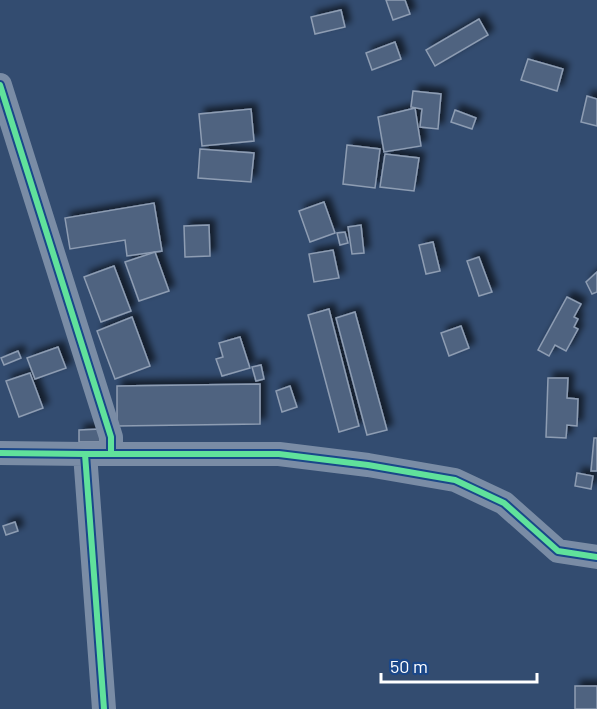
<svg xmlns="http://www.w3.org/2000/svg" width="597" height="709" font-family="Barlow,sans-serif">
  <defs>
    <filter id="shadow"><feDropShadow dx="5.5" dy="-5.5" stdDeviation="3" flood-color="#0009"/></filter>
  </defs>
  <rect width="100%" height="100%" fill="#334c70"/>
  <g fill="#506480" stroke="#8e9db3" stroke-width="1.5" filter="url(#shadow)">
    <polygon points="386,0 405,0 410,14 393,20"/>
    <polygon points="341,10 345,27 315,34 311,17"/>
    <polygon points="479,19 488,35 435,66 426,50"/>
    <polygon points="395,42 401,59 372,70 366,53"/>
    <polygon points="528,59 563,69 557,91 521,80"/>
    <polygon points="413,91 441,94 438,129 420,127 422,109 411,107"/>
    <polygon points="587,96 597,99 597,126 581,122"/>
    <polygon points="415,108 421,146 384,152 378,117"/>
    <polygon points="251,109 254,141 202,146 199,114"/>
    <polygon points="455,110 476,118 472,129 451,122"/>
    <polygon points="347,145 380,149 375,188 343,184"/>
    <polygon points="200,149 254,153 251,182 198,178"/>
    <polygon points="385,154 419,158 414,191 380,187"/>
    <polygon points="324,202 335,233 310,242 299,211"/>
    <polygon points="154,203 162,251 127,256 125,240 70,249 65,218"/>
    <polygon points="209,225 210,256 185,257 184,226"/>
    <polygon points="361,225 364,253 352,254 348,227"/>
    <polygon points="345,232 348,243 340,245 337,233"/>
    <polygon points="433,242 440,271 426,274 419,245"/>
    <polygon points="333,250 339,278 314,282 309,254"/>
    <polygon points="155,252 169,291 139,301 125,262"/>
    <polygon points="479,257 492,292 479,296 467,261"/>
    <polygon points="114,266 131,311 101,322 84,277"/>
    <polygon points="597,272 597,292 592,294 586,282"/>
    <polygon points="567,297 581,304 574,317 578,319 574,327 578,329 566,351 555,345 549,356 538,350"/>
    <polygon points="329,309 359,426 339,432 308,315"/>
    <polygon points="355,312 387,430 367,435 336,318"/>
    <polygon points="132,317 150,366 115,379 97,331"/>
    <polygon points="461,326 469,348 449,356 441,333"/>
    <polygon points="240,337 250,368 222,376 216,359 223,357 219,343"/>
    <polygon points="58,347 66,368 35,379 27,358"/>
    <polygon points="18,351 21,358 4,365 1,358"/>
    <polygon points="261,365 264,379 256,381 252,367"/>
    <polygon points="30,373 43,408 19,417 6,381"/>
    <polygon points="548,378 568,378 567,398 578,399 577,426 567,425 566,438 546,437"/>
    <polygon points="260,384 260,424 117,426 117,386"/>
    <polygon points="290,386 297,407 282,412 276,391"/>
    <polygon points="101,429 101,442 79,442 79,430"/>
    <polygon points="594,438 597,438 597,471 591,471"/>
    <polygon points="577,473 593,476 591,489 575,486"/>
    <polygon points="15,522 18,531 6,535 3,526"/>
    <rect x="575" y="686" width="22" height="23"/>
  </g>
  <g fill="none" stroke-linecap="round" stroke-linejoin="round">
    <g stroke="#7a8ca5" stroke-width="24">
      <polyline points="0,85 111,437 111,454"/>
      <polyline points="0,453 85,454 104,709"/>
      <polyline points="85,454 279,454 368,465 455,480 504,503 558,551 597,557"/>
    </g>
    <defs>
      <g id="cycleway">
        <polyline points="0,85 111,437 111,454"/>
        <polyline points="0,453 85,454 104,709"/>
        <polyline points="85,454 279,454 368,465 455,480 504,503 558,551 597,557"/>
      </g>
    </defs>
    <use href="#cycleway" stroke="#1a4789" stroke-width="10"/>
    <use href="#cycleway" stroke="#60e19b" stroke-width="6"/>
  </g>
  <path d="M381 673v9h156v-9" fill="none" stroke="#ffffff" stroke-width="3"/>
  <text x="390" y="673" font-size="18" fill="#ffffff" stroke="#1a4789" stroke-width="4.5" paint-order="stroke">50 m</text>
</svg>
